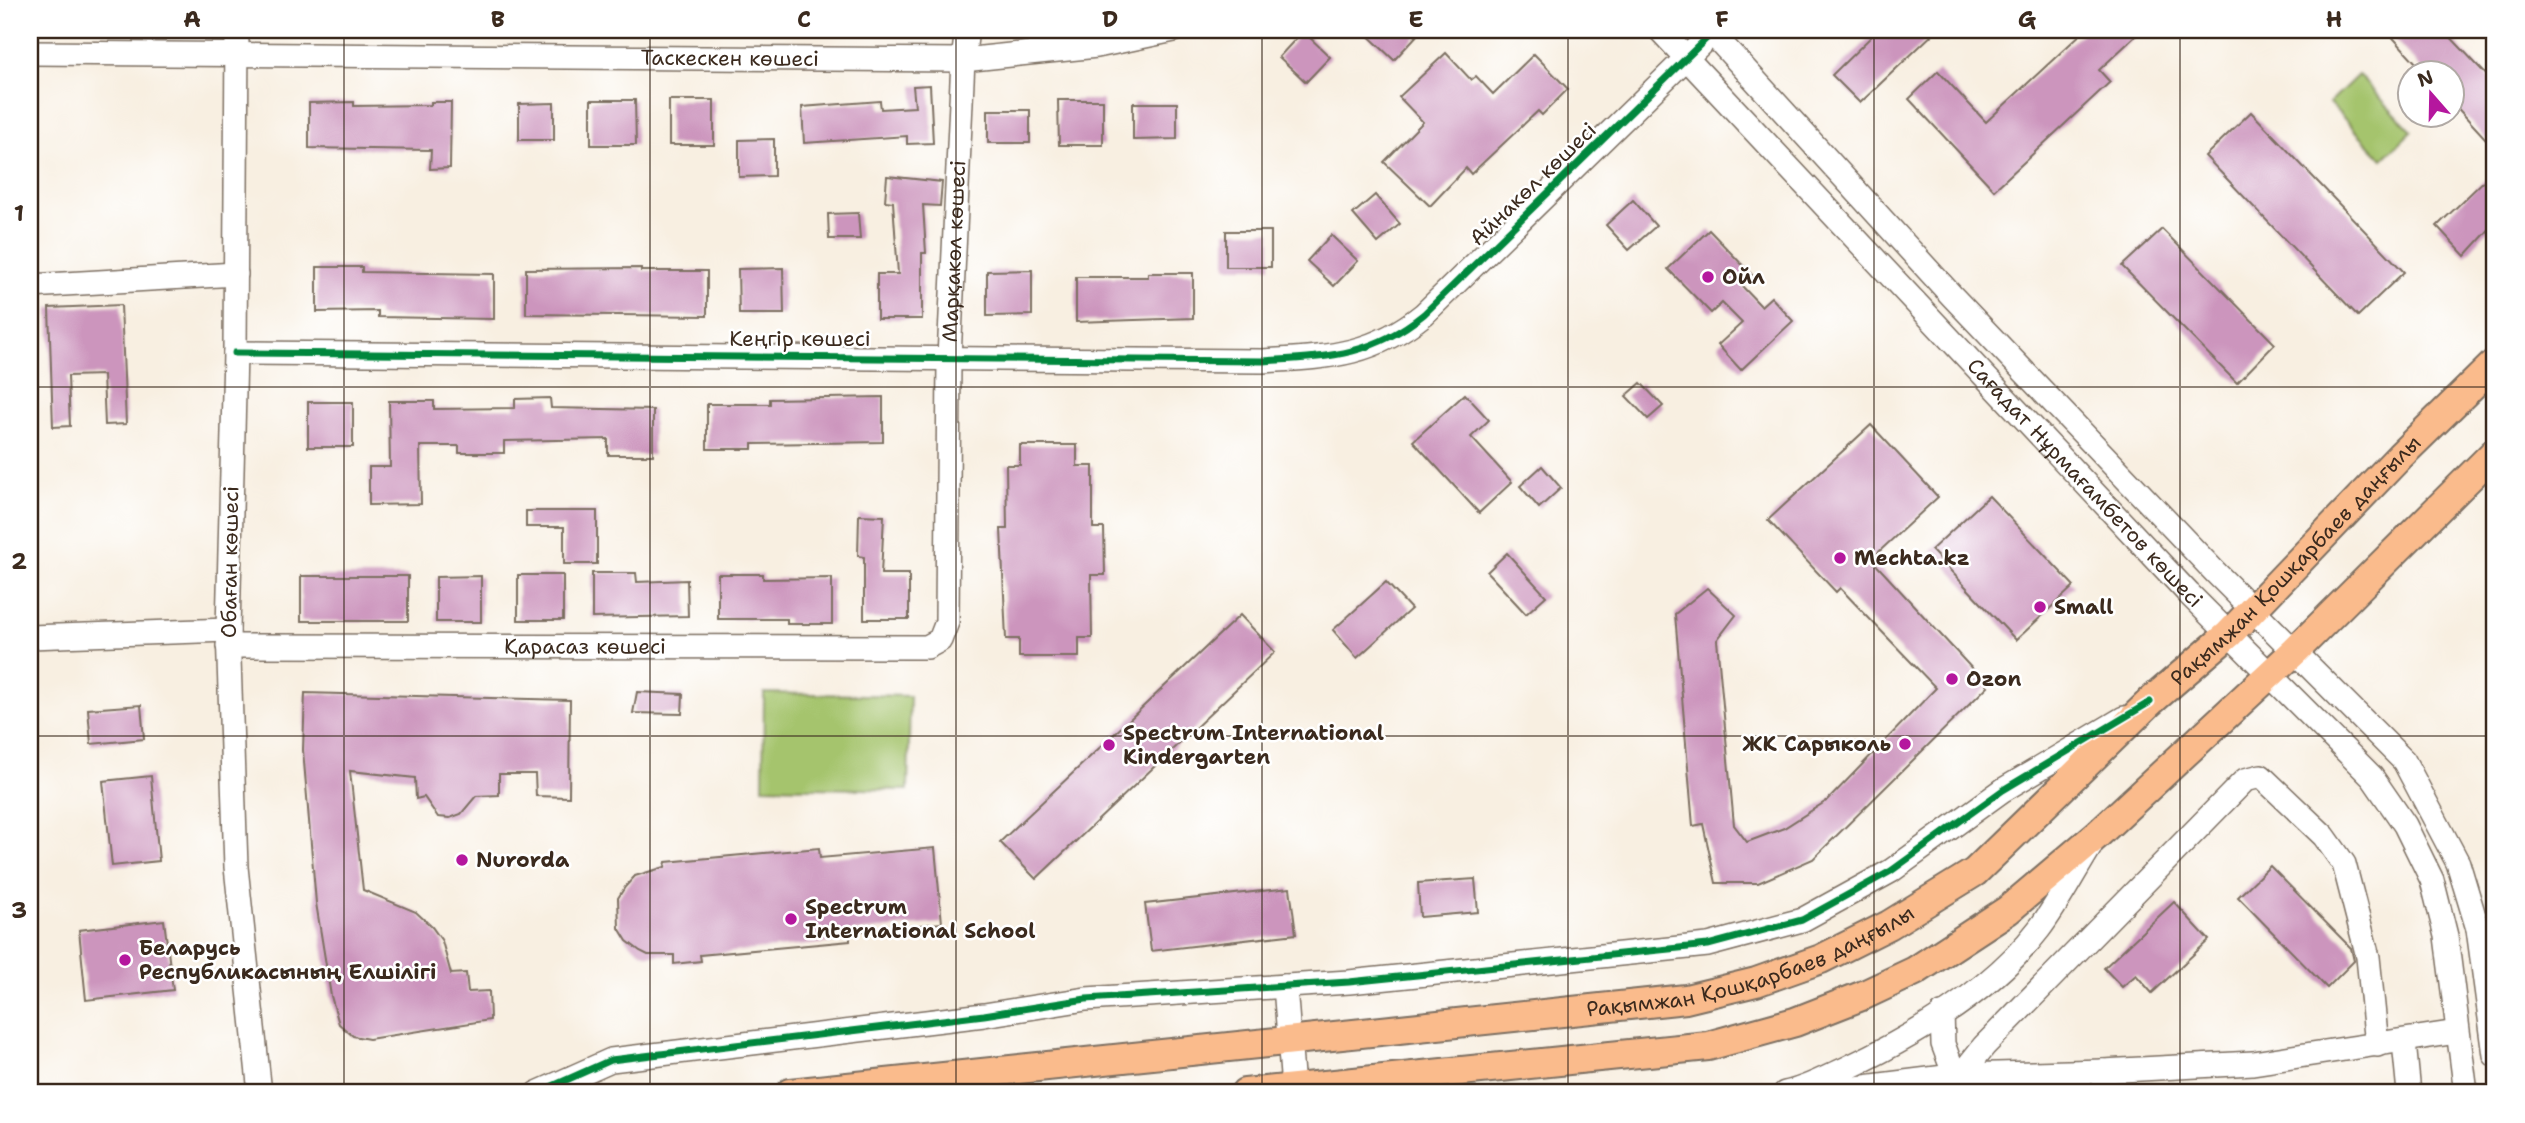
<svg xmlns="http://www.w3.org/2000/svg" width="2525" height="1123" font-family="'Shantell Sans',sans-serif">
  <rect width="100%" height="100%" fill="#fff"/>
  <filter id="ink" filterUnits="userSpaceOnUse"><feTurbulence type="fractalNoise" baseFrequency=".0143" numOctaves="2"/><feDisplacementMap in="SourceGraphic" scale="14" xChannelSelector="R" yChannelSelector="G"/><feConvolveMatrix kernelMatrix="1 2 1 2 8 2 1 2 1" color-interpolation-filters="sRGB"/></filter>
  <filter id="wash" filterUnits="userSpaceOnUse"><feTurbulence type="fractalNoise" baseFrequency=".00686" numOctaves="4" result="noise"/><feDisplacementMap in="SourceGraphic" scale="28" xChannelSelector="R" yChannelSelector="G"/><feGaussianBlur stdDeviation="1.57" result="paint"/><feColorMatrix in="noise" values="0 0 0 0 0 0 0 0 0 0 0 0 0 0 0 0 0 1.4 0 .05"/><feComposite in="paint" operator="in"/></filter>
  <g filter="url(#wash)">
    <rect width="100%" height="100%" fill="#f8efe1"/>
    <g fill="#a5c46d" stroke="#707746" stroke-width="2">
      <polygon points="2358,75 2412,131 2383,159 2329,103"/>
      <polygon points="764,693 910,696 908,790 763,787"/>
    </g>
    <g id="blocks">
      <g fill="#cc95bd">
        <polygon points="1362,30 1422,30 1394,60"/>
        <polygon points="1878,30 1937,30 1860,103 1832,75"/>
        <polygon points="2085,30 2142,30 2099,70 2110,82 1994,190 1909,99 1938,71 1986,122"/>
        <polygon points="2386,30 2444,30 2495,84 2495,149 2452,102 2452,74 2426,74"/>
        <polygon points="1303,31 1330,57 1306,82 1279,57"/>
        <polygon points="1446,53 1471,80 1476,76 1493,94 1534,54 1568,89 1542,115 1538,111 1471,174 1466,168 1430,206 1384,162 1423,122 1399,97"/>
        <polygon points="930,85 933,143 907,144 907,136 804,143 802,107 880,101 881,109 915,107 913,86"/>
        <polygon points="591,100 635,100 636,145 591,145"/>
        <rect x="669" y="100" width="45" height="45"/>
        <polygon points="1058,100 1103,100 1103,145 1059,145"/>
        <polygon points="354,102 354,106 431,105 431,102 451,102 450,168 430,169 431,150 309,148 309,103"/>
        <polygon points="554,103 554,140 519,140 519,104"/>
        <polygon points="1133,103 1177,103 1177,139 1133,140"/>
        <rect x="988" y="110" width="42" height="33"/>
        <polygon points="2251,112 2404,272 2358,316 2205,156"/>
        <polygon points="774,139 774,176 739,177 739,140"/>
        <polygon points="2495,170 2495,223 2465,256 2437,226"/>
        <polygon points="887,176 942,182 940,206 923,205 926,253 922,253 922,319 877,319 877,274 898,274 893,202 885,201"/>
        <polygon points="1375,195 1400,224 1378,243 1353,214"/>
        <polygon points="1633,200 1656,226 1629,250 1606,225"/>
        <polygon points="858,213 860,239 829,239 828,214"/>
        <polygon points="2162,229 2275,344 2237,383 2122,266"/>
        <polygon points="1709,230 1752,275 1741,285 1761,306 1771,297 1793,321 1741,370 1718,345 1742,323 1722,303 1711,313 1668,269"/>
        <rect x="1226" y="231" width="45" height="36"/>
        <polygon points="1331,235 1358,261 1334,286 1307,261"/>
        <polygon points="317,267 362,267 362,272 494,274 494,319 378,317 378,311 317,312"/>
        <polygon points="641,268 641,271 707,271 707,316 526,314 526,269"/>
        <polygon points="783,268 784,314 739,314 738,269"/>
        <polygon points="1032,270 1032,315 987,316 987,271"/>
        <polygon points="1148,273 1193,273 1193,318 1076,322 1076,277 1148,277"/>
        <polygon points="121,305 126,424 105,425 103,375 68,376 70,426 53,427 49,308"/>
        <polygon points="1641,383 1663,406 1648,419 1626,396"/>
        <polygon points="1465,394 1489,420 1471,437 1512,482 1479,513 1413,441"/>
        <polygon points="883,397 883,442 752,444 752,449 707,449 707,404 770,404 770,399"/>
        <polygon points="550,398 551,408 653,410 653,455 608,455 608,439 504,441 504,453 459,453 459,446 420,446 421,504 369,505 369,467 390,467 389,401 434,401 434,409 515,408 515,399"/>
        <rect x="308" y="402" width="45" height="45"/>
        <polygon points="1871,425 1938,497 1871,559 1988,686 1813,859 1758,883 1716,883 1703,824 1693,826 1675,614 1707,588 1736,615 1717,640 1734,825 1747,842 1784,828 1828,800 1936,688 1840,588 1836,592 1768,520"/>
        <polygon points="1020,445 1077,445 1077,466 1093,466 1093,528 1104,528 1105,575 1091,575 1092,638 1079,638 1079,657 1019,657 1019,639 1006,639 1001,529 1007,529 1006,465 1020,465"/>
        <polygon points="1542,466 1561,488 1539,508 1520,486"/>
        <polygon points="1989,496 2074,586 2016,640 1931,550"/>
        <polygon points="526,511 597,511 597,564 564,564 564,527 526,527"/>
        <polygon points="859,515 884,516 881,574 909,574 909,619 864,619 864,557 858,556"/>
        <polygon points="1507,553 1546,596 1526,614 1487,572"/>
        <polygon points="592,573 636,573 637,582 687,580 688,616 592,618"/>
        <polygon points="718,574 763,574 763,579 832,578 832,624 787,624 787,619 718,619"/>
        <rect x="518" y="575" width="45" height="45"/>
        <rect x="301" y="576" width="107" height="45"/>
        <polygon points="481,576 481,622 436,622 436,577"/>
        <polygon points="1386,582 1411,609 1357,658 1333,630"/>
        <polygon points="1240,615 1275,652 1036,879 1000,842"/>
        <polygon points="637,692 683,694 682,714 633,713"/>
        <polygon points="305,693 570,700 569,797 536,796 535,774 499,774 499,795 476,796 461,814 450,818 438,817 424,797 416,799 415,778 350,771 363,890 416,912 432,927 442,941 451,974 466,973 468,992 489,991 490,1020 369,1039 353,1036 339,1024 331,996 316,903 303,750"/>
        <polygon points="141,705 144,739 91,744 88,709"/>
        <polygon points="151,776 159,861 112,866 103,781"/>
        <polygon points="819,848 820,858 935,848 942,923 850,932 850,941 700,955 701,961 674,964 674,955 648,955 640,951 627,941 619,928 618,898 625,887 635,876 665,867 666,862"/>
        <polygon points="2270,866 2351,948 2354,961 2327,988 2238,897"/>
        <polygon points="1475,879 1478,912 1420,917 1418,883"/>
        <polygon points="1290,888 1296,934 1151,951 1145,904"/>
        <polygon points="2174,902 2209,940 2152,993 2136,975 2122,987 2104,968"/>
        <polygon points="164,920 173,990 86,1000 79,930"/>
      </g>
    </g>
  </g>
  <g filter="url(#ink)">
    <use href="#blocks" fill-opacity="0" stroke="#7d6f62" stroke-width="2"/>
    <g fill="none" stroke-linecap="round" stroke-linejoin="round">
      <defs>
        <g id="minor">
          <polyline points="237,30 235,353 228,630 236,867 260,1093"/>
          <path id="s1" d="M1660,30l529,564 183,183 33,48 27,55 14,56 20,157"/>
          <polyline points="1712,33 1952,296 2216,573 2404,761 2458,863 2478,929 2495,1055"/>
          <path id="s2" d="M30,53l933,7 134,-14 77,-16"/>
          <polyline points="30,286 236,274"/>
          <path d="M235,353l1027,8c65,-4 109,-4 162,-47l291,-284"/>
          <polyline points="30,637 228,630"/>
          <path id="s3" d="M228,646l699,1 13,-7 7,-18 2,-264 14,-298 4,-30"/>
          <polyline points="1285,986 1293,1088"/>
          <polyline points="1942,1014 1943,1044 1955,1076"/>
          <polyline points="2404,1042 2409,1093"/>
          <polyline points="2103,1071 2253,1063 2457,1032"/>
          <polyline points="1961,1075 1984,1046 2245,780 2261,776 2324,836 2344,864 2368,957 2377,1045"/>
          <polyline points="537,1093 611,1060 984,1015 1086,999 1349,982 1708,945 1802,920 1891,871 2003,790 2124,718"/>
          <path d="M1785,1093c21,-4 40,-15 60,-24 68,-32 147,-78 194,-140 19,-25 34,-55 51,-82"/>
          <polyline points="1816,1093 1961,1075 2103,1071 2105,1093"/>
        </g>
        <g id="major">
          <path id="s4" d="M790,1093l896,-94 70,-17 65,-23 68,-34 86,-53 175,-170 79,-68 171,-178 95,-93"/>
          <polyline points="1245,1093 1708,1046 1795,1022 1864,995 1915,971 2008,910 2098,834 2295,651 2495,452"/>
        </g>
      </defs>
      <use href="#minor" stroke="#7d6f62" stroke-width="26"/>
      <use href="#major" stroke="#7d6f62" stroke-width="32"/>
      <use href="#minor" stroke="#fff" stroke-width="23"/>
      <use href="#major" stroke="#fabb8c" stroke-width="28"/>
      <defs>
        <g id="cycleway">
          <path d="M235,353l1027,8c65,-4 109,-4 162,-47l291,-284"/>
          <polyline points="537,1093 611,1060 984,1015 1086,999 1349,982 1708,945 1802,920 1891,871 2003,790 2150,702"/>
        </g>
      </defs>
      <use href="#cycleway" stroke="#fff" stroke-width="11"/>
      <use href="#cycleway" stroke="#00873e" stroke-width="7"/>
    </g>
  </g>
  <path fill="none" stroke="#3b2a1e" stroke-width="2" stroke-opacity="0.55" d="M344,30v1063M650,30v1063M956,30v1063M1262,30v1063M1568,30v1063M1874,30v1063M2180,30v1063M30,387h2465M30,736h2465"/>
  <g fill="#b5179e" stroke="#fff" stroke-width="2.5">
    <circle cx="1708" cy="277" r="7"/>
    <circle cx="1840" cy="558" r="7"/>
    <circle cx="2040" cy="607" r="7"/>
    <circle cx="1952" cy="679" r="7"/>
    <circle cx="1905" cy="744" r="7"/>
    <circle cx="1109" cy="745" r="7"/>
    <circle cx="462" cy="860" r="7"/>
    <circle cx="791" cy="919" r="7"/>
    <circle cx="125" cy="960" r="7"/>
  </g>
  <g text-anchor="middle" stroke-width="5" stroke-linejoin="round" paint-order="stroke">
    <g font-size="21" fill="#3b2a1e" stroke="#fff">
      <text dy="7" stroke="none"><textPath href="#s2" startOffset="700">Таскескен көшесі</textPath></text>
      <text transform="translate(1533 184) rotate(-44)" y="7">Айнакөл көшесі</text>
      <text dy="7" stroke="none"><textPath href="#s3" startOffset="1104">Марқакөл көшесі</textPath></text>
      <text x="800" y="346">Кеңгір көшесі</text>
      <text dy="7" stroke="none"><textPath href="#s1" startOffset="621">Сағадат Нұрмағамбетов көшесі</textPath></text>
      <text dy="7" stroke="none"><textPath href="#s4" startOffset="1666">Рақымжан Қошқарбаев даңғылы</textPath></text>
      <text transform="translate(230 562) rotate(-89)" y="7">Обаған көшесі</text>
      <text dy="7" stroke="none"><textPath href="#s3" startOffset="357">Қарасаз көшесі</textPath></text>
      <text dy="7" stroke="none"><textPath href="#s4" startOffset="973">Рақымжан Қошқарбаев даңғылы</textPath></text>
    </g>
    <g font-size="21" font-weight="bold" fill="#3b2a1e" stroke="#fff" text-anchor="start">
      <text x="1722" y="284">Ойл</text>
      <text x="1854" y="565">Mechta.kz</text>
      <text x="2054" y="614">Small</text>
      <text x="1966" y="686">Ozon</text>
      <text x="1123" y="740">Spectrum International<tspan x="1123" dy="24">Kindergarten</tspan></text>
      <text x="1891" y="751" text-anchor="end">ЖК Сарыколь</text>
      <text x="476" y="867">Nurorda</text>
      <text x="805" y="914">Spectrum<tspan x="805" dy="24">International School</tspan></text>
      <text x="139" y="955">Беларусь<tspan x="139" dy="24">Республикасының Елшілігі</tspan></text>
    </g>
  </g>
  <rect width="2525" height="1123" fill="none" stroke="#fff" stroke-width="77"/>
  <g transform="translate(2431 94) rotate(340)"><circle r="33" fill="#ffffff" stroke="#b1aaa5" stroke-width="2"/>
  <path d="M0-5L12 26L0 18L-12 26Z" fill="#b5179e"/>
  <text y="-10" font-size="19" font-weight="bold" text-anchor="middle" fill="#3b2a1e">N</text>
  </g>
  <rect x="38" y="38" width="2448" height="1046" fill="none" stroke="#3b2a1e" stroke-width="2.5"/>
  <g font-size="23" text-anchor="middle" font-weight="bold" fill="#3b2a1e">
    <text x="192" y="27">A</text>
    <text x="498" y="27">B</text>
    <text x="804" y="27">C</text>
    <text x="1110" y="27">D</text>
    <text x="1416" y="27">E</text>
    <text x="1722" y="27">F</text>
    <text x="2027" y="27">G</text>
    <text x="2334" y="27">H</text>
    <text x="19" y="221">1</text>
    <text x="19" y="569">2</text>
    <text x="19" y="918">3</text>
  </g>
</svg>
